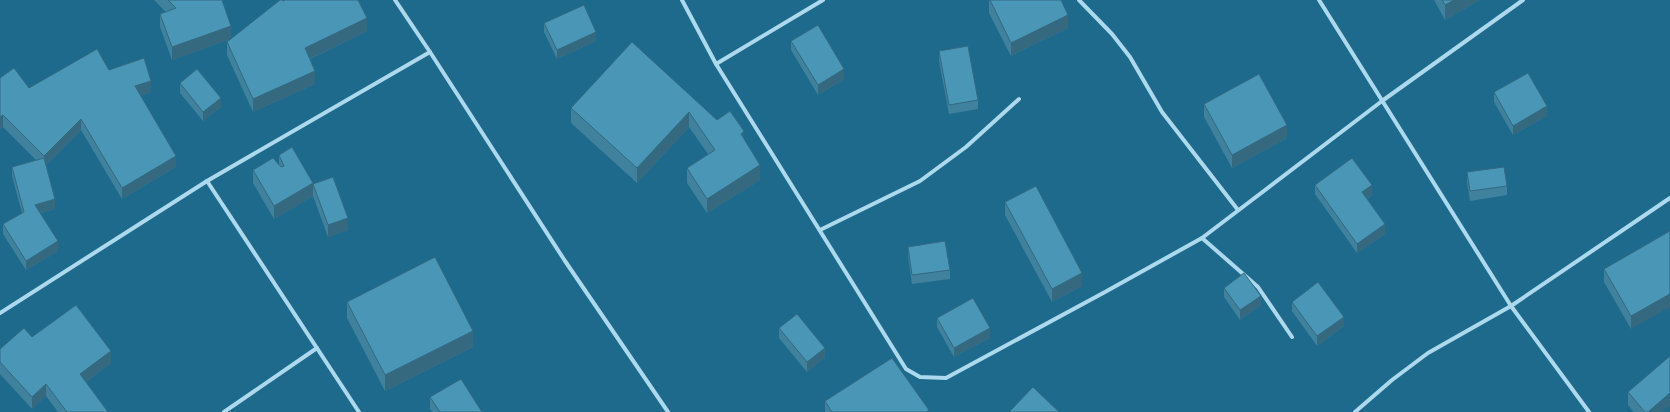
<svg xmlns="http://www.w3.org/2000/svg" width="1670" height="412" font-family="'IBM Plex Sans',sans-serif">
  <rect width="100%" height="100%" fill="#1e6a8d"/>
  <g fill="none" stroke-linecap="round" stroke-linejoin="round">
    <g stroke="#acd9ed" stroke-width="4">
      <polyline points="395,0 430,52 565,261 668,412"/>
      <polyline points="682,0 716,64 906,369 920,377 946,378 1105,292 1202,238 1382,101 1523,0"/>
      <polyline points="1079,0 1112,34 1130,57 1162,112 1238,210"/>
      <polyline points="1319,0 1511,306 1589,412"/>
      <polyline points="716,64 823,0"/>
      <polyline points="207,181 359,412"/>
      <polyline points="820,230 920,181 966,147 1019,99"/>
      <polyline points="1202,238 1258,287 1292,337"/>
      <polyline points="0,313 207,181 430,52"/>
      <polyline points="224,412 317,348"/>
      <polyline points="1355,412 1392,380 1428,353 1511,306 1670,198"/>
    </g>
  </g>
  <g fill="#40819d">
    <polygon points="154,0 222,0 231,39 172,60 160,27 160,14 166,12"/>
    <polygon points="989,0 1068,28 1011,56 989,13"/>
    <polygon points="1434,0 1480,0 1445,20"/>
    <polygon points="283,1 367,31 310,59 315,84 253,112 227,55 227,42"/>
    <polygon points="544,23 596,41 557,59 544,32"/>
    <polygon points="791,41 844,79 818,95 791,50"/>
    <polygon points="632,42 717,120 744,140 760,180 707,213 687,183 687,168 708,154 689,127 637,183 571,123 571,108"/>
    <polygon points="939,51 978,100 978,109 949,114 939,61"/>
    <polygon points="109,70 151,92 140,96 176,167 122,199 81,130 46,165 55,209 40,213 58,251 26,270 3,234 3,224 22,213 12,176 12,167 36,160 3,127 0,129 0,78 29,88"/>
    <polygon points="180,83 221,107 203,121 180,93"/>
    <polygon points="1494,92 1547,116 1513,135 1494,102"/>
    <polygon points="1204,104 1287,138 1232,168 1204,117"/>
    <polygon points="279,155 313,184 348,230 328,237 313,196 274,219 253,183 253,170 279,165"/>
    <polygon points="1467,172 1507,186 1507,195 1470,201 1467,182"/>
    <polygon points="1315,185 1372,195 1367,199 1385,234 1357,253 1315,194"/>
    <polygon points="1005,202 1082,286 1052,302 1005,215"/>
    <polygon points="1670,231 1631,329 1604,282 1604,269"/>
    <polygon points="908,247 950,270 950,279 912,284 908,256"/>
    <polygon points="1224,288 1261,305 1240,320 1224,297"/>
    <polygon points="347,302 473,347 385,391 347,318"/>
    <polygon points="1292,302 1344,326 1317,346 1292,311"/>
    <polygon points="937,318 990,338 954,357 937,327"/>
    <polygon points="779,328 825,357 807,372 779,338"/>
    <polygon points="32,337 111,363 86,382 108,412 58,412 46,396 32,409 0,374 0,349"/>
    <polygon points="1628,392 1663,412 1634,412 1628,405"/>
    <polygon points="430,397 482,412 432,412 430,409"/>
    <polygon points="825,401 929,412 825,412"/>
  </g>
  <g fill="#346980">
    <polygon points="1454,0 1480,0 1445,20 1445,5"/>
    <polygon points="1068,15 1068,28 1011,56 1011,43"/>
    <polygon points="367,18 367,31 305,61 305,48"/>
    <polygon points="231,26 231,39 172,60 172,47"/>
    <polygon points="596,32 596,41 557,59 557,50"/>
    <polygon points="844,69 844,79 818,95 818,85"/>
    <polygon points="315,71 315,84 253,112 253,99"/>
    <polygon points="151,81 151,92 135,98 135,86"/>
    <polygon points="221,98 221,107 203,121 203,112"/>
    <polygon points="1547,106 1547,116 1513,135 1513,126"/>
    <polygon points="689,112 689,127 637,183 637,168"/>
    <polygon points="3,115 3,127 0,129 0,117"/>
    <polygon points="81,119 81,130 44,167 44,156"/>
    <polygon points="1287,125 1287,138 1232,168 1232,155"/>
    <polygon points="744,131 744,146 741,134"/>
    <polygon points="176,156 176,167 122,199 122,188"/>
    <polygon points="760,165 760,180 707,213 707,199"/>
    <polygon points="313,183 313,196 274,219 274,206"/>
    <polygon points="1372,185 1372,195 1362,202 1362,192"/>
    <polygon points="55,199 55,209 35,214 35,205"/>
    <polygon points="348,218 348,230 328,237 328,225"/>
    <polygon points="1385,224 1385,234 1357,253 1357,244"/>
    <polygon points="58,241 58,251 26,270 26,261"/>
    <polygon points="1082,273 1082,286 1052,302 1052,289"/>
    <polygon points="1670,294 1670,307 1631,329 1631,316"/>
    <polygon points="1261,296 1261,305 1240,320 1240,310"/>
    <polygon points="1344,317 1344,326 1317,346 1317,336"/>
    <polygon points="990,328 990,338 954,357 954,348"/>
    <polygon points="473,331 473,347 385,391 385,375"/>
    <polygon points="825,348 825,357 807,372 807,362"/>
    <polygon points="111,351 111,363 80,386 80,374"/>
    <polygon points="46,384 46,396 32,409 32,397"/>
    <polygon points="1670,393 1670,406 1663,412 1648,412"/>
  </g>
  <g fill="#4a96b7" stroke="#346980">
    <polygon points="168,0 222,0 231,26 172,47 160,14 176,8"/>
    <polygon points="280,0 283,0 283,1 285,0 358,0 367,18 305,48 315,71 253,99 227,42"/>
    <polygon points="990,0 1061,0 1068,15 1011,43"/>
    <polygon points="1442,0 1454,0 1445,5"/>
    <polygon points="584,5 596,32 557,50 544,23"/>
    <polygon points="818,25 844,69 818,85 791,41"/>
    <polygon points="632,42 717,120 730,111 744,131 741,134 760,165 707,199 687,168 715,150 689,112 637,168 571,108"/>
    <polygon points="968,46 978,100 949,105 939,51"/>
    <polygon points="97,49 109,70 144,58 151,81 135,86 176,156 122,188 81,119 44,156 3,115 0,117 0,78 14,68 29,88"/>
    <polygon points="197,69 221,98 203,112 180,83"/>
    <polygon points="1528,73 1547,106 1513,126 1494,92"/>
    <polygon points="1259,74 1287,125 1232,155 1204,104"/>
    <polygon points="292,147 313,183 274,206 253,170 273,158 281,167 284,166 279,155"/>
    <polygon points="44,158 55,199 35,205 58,241 26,261 3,224 24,212 12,167"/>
    <polygon points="1352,158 1372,185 1362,192 1385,224 1357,244 1315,185"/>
    <polygon points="1504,167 1507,186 1470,191 1467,172"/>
    <polygon points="333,177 348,218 328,225 313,184"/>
    <polygon points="1036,186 1082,273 1052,289 1005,202"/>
    <polygon points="1670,231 1670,294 1631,316 1604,269"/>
    <polygon points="945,241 950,270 912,275 908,247"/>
    <polygon points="435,257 473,331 385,375 347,302"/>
    <polygon points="1244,273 1261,296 1240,310 1224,288"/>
    <polygon points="1318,282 1344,317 1317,336 1292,302"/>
    <polygon points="973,298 990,328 954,348 937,318"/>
    <polygon points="76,305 111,351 80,374 108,412 67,412 46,384 32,397 0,362 0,349 24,328 32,337"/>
    <polygon points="797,314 825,348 807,362 779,328"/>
    <polygon points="1670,356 1670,393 1648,412 1645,412 1628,392"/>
    <polygon points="892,358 929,410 926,412 832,412 825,401"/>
    <polygon points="461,379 482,412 440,412 430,397"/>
    <polygon points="1033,387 1059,412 1009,412"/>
  </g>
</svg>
